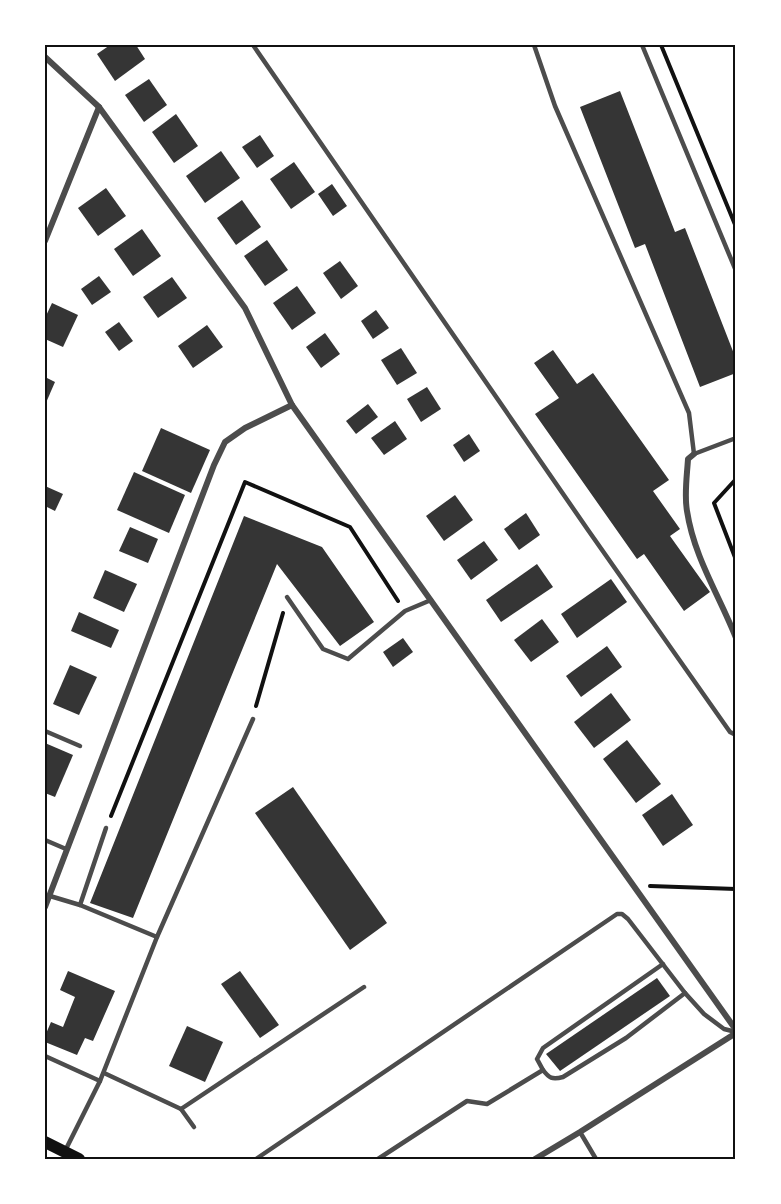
<svg xmlns="http://www.w3.org/2000/svg" width="781" height="1204" font-family="'Source Sans 3',sans-serif">
  <rect width="100%" height="100%" fill="#fff"/>
  <g fill="#353535">
    <polygon points="110,45 136,45 145,59 115,81 97,54"/>
    <polygon points="149,79 167,105 144,122 125,95"/>
    <polygon points="620,91 675,232 685,228 736,359 736,373 700,387 645,244 635,248 580,107"/>
    <polygon points="176,114 198,146 174,163 152,132"/>
    <polygon points="260,135 274,156 257,168 242,147"/>
    <polygon points="221,151 240,178 205,203 186,176"/>
    <polygon points="294,162 315,192 291,209 270,179"/>
    <polygon points="332,184 347,206 333,216 318,194"/>
    <polygon points="106,188 126,216 98,236 78,208"/>
    <polygon points="242,200 261,227 236,245 217,218"/>
    <polygon points="142,229 161,256 133,276 114,249"/>
    <polygon points="267,240 288,270 265,286 244,256"/>
    <polygon points="340,261 358,286 341,299 323,273"/>
    <polygon points="99,276 111,292 92,305 81,289"/>
    <polygon points="172,277 187,298 158,318 143,297"/>
    <polygon points="297,286 316,313 292,330 273,303"/>
    <polygon points="52,303 78,315 63,347 45,339 45,318"/>
    <polygon points="376,310 389,328 373,339 361,321"/>
    <polygon points="119,322 133,341 119,351 105,332"/>
    <polygon points="207,325 223,347 193,368 178,346"/>
    <polygon points="325,333 340,354 321,368 306,347"/>
    <polygon points="401,348 417,373 397,385 381,360"/>
    <polygon points="553,350 577,384 593,373 669,480 653,491 680,529 670,536 710,592 684,611 644,554 637,559 535,414 559,398 534,363"/>
    <polygon points="45,377 55,382 45,405"/>
    <polygon points="427,387 441,409 421,422 407,399"/>
    <polygon points="368,404 378,417 356,434 346,421"/>
    <polygon points="395,421 407,439 384,455 371,438"/>
    <polygon points="161,428 210,450 191,493 142,471"/>
    <polygon points="469,434 480,451 464,462 453,445"/>
    <polygon points="134,472 185,495 169,533 117,510"/>
    <polygon points="45,486 63,494 55,511 45,506"/>
    <polygon points="455,495 473,520 444,541 426,516"/>
    <polygon points="526,513 540,535 519,550 504,529"/>
    <polygon points="244,516 322,547 374,622 340,646 277,564 133,918 90,903"/>
    <polygon points="130,527 158,539 148,563 119,551"/>
    <polygon points="484,541 498,560 471,580 457,560"/>
    <polygon points="537,564 553,587 501,622 486,600"/>
    <polygon points="105,570 137,584 124,612 93,598"/>
    <polygon points="611,579 627,602 577,638 561,614"/>
    <polygon points="79,612 119,630 111,648 71,631"/>
    <polygon points="542,619 559,642 531,662 514,640"/>
    <polygon points="403,638 413,652 393,667 383,652"/>
    <polygon points="607,646 622,667 581,697 566,676"/>
    <polygon points="70,665 97,677 79,715 53,704"/>
    <polygon points="611,693 631,720 594,748 574,722"/>
    <polygon points="627,740 661,784 636,803 603,759"/>
    <polygon points="45,743 73,755 55,797 45,793"/>
    <polygon points="293,787 387,923 350,950 255,813"/>
    <polygon points="672,794 693,825 663,846 642,815"/>
    <polygon points="68,971 115,991 93,1041 85,1038 77,1055 45,1042 45,1036 51,1022 63,1027 75,997 60,990"/>
    <polygon points="240,971 279,1025 260,1038 221,984"/>
    <polygon points="657,978 670,996 560,1071 546,1054"/>
    <polygon points="187,1026 223,1042 205,1082 169,1066"/>
  </g>
  <g fill="none" stroke-linecap="round" stroke-linejoin="round">
    <g stroke="#111" stroke-width="4">
      <polyline points="661,45 736,227"/>
      <polyline points="736,479 714,503 736,560"/>
      <polyline points="256,706 283,613"/>
      <polyline points="111,816 245,482 350,527 398,601"/>
      <polyline points="650,886 736,889"/>
    </g>
    <g stroke="#4c4c4c" stroke-width="4.5">
      <polyline points="253,45 588,530 730,732 736,735"/>
      <polyline points="534,45 555,106 689,413 694,454 736,438"/>
      <polyline points="642,45 736,271"/>
      <polyline points="287,597 323,649 348,659 405,611 431,600"/>
      <polyline points="45,731 80,746"/>
      <polyline points="45,840 66,849"/>
      <polyline points="50,896 80,905 157,937"/>
      <polyline points="80,905 106,828"/>
      <polyline points="45,1056 100,1081"/>
      <polyline points="543,1070 537,1059 543,1048 663,964"/>
      <polyline points="104,1073 181,1109 364,987"/>
      <polyline points="181,1109 194,1127"/>
      <polyline points="580,1132 596,1159"/>
      <polyline points="65,1151 100,1081 157,937 253,719"/>
      <polyline points="256,1159 617,914 622,914 628,919 685,993 704,1014 724,1029 736,1032"/>
      <path d="M378,1159l89,-58 20,3 56,-34c6,8 9,10 20,7l63,-39 59,-45"/>
    </g>
    <g stroke="#4c4c4c" stroke-width="6">
      <polyline points="45,57 99,107 245,308 292,405 736,1030"/>
      <polyline points="45,241 99,107"/>
      <path d="M694,454l-6,5c-1,17 -4,36 -1,52 7,46 32,84 49,127"/>
      <polyline points="45,907 214,465 225,442 245,428 292,405"/>
      <polyline points="535,1159 580,1132 736,1033"/>
    </g>
    <polyline stroke="#111" stroke-width="12" points="45,1142 79,1159"/>
  </g>
  <rect width="781" height="1204" fill="none" stroke="#ffffff" stroke-width="93"/>
  <rect x="46" y="46" width="688" height="1112" fill="none" stroke="#111" stroke-width="2"/>
</svg>
